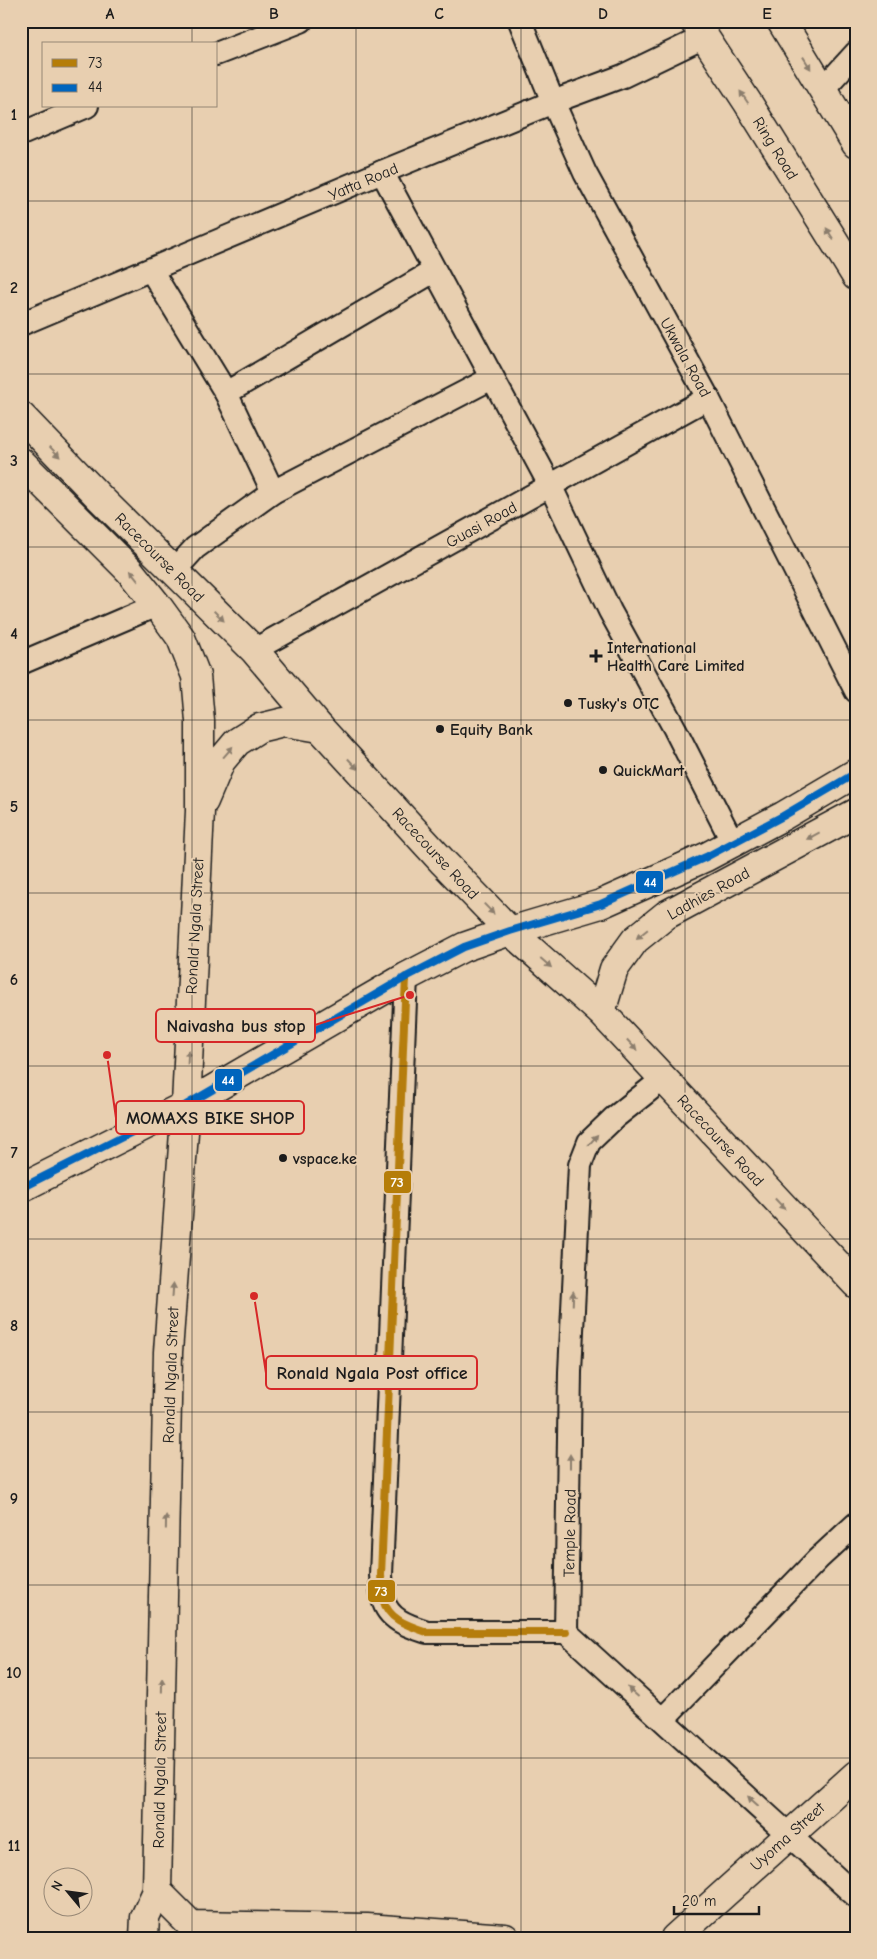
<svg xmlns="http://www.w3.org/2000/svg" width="877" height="1959" font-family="'Comic Neue',sans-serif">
  <rect width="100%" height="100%" fill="#e8cfb0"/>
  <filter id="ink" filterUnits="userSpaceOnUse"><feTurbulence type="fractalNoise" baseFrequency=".02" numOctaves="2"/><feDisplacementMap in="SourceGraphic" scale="10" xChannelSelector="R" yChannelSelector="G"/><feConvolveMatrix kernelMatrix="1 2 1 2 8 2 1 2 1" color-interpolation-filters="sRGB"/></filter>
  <g filter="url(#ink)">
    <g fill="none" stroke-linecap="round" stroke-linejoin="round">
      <defs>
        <g id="street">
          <polyline points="520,21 553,102 585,173 708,398 856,691"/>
          <polyline points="216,54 301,21"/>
          <polyline points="823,89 856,53"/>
          <polyline points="21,134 87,106"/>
          <polyline points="382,172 550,485 610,611 675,729 733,843"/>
          <polyline points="151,270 226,393 273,492"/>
          <polyline points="21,324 382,172 553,102 623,76 704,37"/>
          <polyline points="226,393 434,271"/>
          <polyline points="174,571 195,548 273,492 492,378"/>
          <polyline points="254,650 708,398"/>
          <polyline points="21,663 157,605"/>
          <path d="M406,977l-25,598c1,7 -1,17 2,24 5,21 26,27 44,33h139"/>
          <polyline points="663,1079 614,1118 589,1142 580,1165 570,1372 566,1632 856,1896"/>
          <polyline points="663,1719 818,1559 856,1524"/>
        </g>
        <g id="secondary">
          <polyline points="694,21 748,103 856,276"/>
          <polyline points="781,21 856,144"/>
          <polyline points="21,416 100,498 254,650 320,728 443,862 510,931 601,1012 856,1284"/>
          <polyline points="21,462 129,570 157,605 181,638 196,676 200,721 200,811 186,1105 168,1352 157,1891 145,1917 144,1938"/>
          <polyline points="204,801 221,761 237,742 259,728 284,722 320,728"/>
          <polyline points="601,1012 614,969 635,940 666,915 856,813"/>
          <polyline points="21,1188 186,1105 406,977 464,947 510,931 601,904 706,857 783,816 856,773"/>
          <polyline points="157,1891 191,1925 367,1928 505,1938"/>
          <polyline points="675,1938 856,1775"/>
        </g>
      </defs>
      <use href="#street" stroke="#1c1c1c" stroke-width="26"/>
      <use href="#secondary" stroke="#1c1c1c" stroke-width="31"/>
      <use href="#street" stroke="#e8cfb0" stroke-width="22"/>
      <use href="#secondary" stroke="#e8cfb0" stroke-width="28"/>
      <defs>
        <path id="bus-1" d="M406,977l-25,598c1,7 -1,17 2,24 5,21 26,27 44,33h139"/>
        <polyline id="bus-2" points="21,1188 186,1105 406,977 464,947 510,931 601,904 706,857 783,816 856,773"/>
      </defs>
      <use href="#bus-1" stroke="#e8cfb0" stroke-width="11"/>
      <use href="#bus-2" stroke="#e8cfb0" stroke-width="11"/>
      <use href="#bus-1" stroke="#b57d08" stroke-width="8"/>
      <use href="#bus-2" stroke="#0065bd" stroke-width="8"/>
    </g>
    <defs><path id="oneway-solid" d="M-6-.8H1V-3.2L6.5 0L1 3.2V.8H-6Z" transform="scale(1.25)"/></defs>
    <g fill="#8c7e6d">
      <use href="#oneway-solid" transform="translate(807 63) rotate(58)"/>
      <use href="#oneway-solid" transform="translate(744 97) rotate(-124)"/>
      <use href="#oneway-solid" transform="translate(830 234) rotate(-122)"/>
      <use href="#oneway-solid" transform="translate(55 452) rotate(46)"/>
      <use href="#oneway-solid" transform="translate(134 576) rotate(-129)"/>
      <use href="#oneway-solid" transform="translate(219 616) rotate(45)"/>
      <use href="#oneway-solid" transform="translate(228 752) rotate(-49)"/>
      <use href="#oneway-solid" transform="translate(353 764) rotate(47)"/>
      <use href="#oneway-solid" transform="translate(813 836) rotate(152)"/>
      <use href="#oneway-solid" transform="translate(489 909) rotate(46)"/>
      <use href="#oneway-solid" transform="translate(642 934) rotate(141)"/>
      <use href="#oneway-solid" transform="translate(546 963) rotate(41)"/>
      <use href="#oneway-solid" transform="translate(632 1045) rotate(47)"/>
      <use href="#oneway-solid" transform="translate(188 1057) rotate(-87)"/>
      <use href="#oneway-solid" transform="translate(593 1140) rotate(-49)"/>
      <use href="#oneway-solid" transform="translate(780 1204) rotate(47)"/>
      <use href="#oneway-solid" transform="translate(173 1290) rotate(-86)"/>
      <use href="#oneway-solid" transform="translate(573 1298) rotate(-88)"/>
      <use href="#oneway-solid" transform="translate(570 1461) rotate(-90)"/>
      <use href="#oneway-solid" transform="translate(166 1522) rotate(-89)"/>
      <use href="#oneway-solid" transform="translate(162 1685) rotate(-89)"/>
      <use href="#oneway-solid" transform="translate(633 1692) rotate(-138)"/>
      <use href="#oneway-solid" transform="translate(753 1801) rotate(-138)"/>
    </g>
  </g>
  <path fill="none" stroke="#1c1c1c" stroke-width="1" stroke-opacity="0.55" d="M192,21v23M356,21v1917M521,21v1917M685,21v1917M192,106v1832M21,201h835M21,374h835M21,547h835M21,720h835M21,893h835M21,1066h835M21,1239h835M21,1412h835M21,1585h835M21,1758h835"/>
  <g fill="#1c1c1c" stroke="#e8cfb0" stroke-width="2">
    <path d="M593.5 648.5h5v5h5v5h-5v5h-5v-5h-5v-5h5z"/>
    <circle cx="568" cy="703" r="5"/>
    <circle cx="440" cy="729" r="5"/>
    <circle cx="603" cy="770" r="5"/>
    <circle cx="283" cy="1158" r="5"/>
  </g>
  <g text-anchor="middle" stroke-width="4" stroke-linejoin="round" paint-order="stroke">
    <g font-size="16" fill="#1c1c1c" stroke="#e8cfb0">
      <text transform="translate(776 148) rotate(58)" y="6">Ring Road</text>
      <text transform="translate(363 181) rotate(-23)" y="6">Yatta Road</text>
      <text transform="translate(686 357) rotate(61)" y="6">Ukwala Road</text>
      <text transform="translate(481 524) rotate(-29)" y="6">Guasi Road</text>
      <text transform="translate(160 557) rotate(45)" y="6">Racecourse Road</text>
      <text transform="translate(436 853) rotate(47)" y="6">Racecourse Road</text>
      <text transform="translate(708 893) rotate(-29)" y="6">Ladhies Road</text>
      <text transform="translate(194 926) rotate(-87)" y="6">Ronald Ngala Street</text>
      <text transform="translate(721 1140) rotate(47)" y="6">Racecourse Road</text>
      <text transform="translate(170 1375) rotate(-88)" y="6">Ronald Ngala Street</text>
      <text transform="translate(569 1533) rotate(-89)" y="6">Temple Road</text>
      <text transform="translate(159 1780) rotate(-89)" y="6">Ronald Ngala Street</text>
      <text transform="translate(787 1836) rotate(-42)" y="6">Uyoma Street</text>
    </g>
    <g font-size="16" font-weight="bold" fill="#1c1c1c" stroke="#e8cfb0" text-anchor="start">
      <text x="607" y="653">International<tspan x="607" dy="18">Health Care Limited</tspan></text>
      <text x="578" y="709">Tusky's OTC</text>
      <text x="450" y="735">Equity Bank</text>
      <text x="613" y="776">QuickMart</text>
      <text x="293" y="1164">vspace.ke</text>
    </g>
  </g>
  <path fill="none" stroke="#d62828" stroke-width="2" d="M410 995L315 1025M107 1055L116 1118M254 1296L266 1373"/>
  <g fill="#d62828" stroke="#e8cfb0" stroke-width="2">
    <circle cx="410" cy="995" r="5"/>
    <circle cx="107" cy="1055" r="5"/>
    <circle cx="254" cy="1296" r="5"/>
  </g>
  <g fill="#e8cfb0" stroke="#d62828" stroke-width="2">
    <rect x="156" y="1009" width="159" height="33" rx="5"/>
    <rect x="116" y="1101" width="188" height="33" rx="5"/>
    <rect x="266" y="1356" width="211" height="33" rx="5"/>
  </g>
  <g font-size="18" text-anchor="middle" font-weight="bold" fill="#1c1c1c">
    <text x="236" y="1032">Naivasha bus stop</text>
    <text x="210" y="1124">MOMAXS BIKE SHOP</text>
    <text x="372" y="1379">Ronald Ngala Post office</text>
  </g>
  <g stroke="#e8cfb0" stroke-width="2">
    <rect x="635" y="870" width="29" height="24" rx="5" fill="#0065bd"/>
    <rect x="214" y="1068" width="29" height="24" rx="5" fill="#0065bd"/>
    <rect x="383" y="1170" width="29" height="24" rx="5" fill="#b57d08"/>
    <rect x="367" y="1579" width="29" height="24" rx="5" fill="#b57d08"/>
  </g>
  <g font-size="14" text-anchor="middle" font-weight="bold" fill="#fff">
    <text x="650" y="887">44</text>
    <text x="228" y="1085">44</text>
    <text x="397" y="1187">73</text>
    <text x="381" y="1596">73</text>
  </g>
  <rect width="877" height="1959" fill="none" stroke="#e8cfb0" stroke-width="55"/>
  <rect x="42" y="42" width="175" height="65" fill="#e8cfb0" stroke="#968775"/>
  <rect x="52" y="59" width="25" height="8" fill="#b57d08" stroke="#968775"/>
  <text x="88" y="68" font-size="15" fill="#1c1c1c">73</text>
  <rect x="52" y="84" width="25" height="8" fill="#0065bd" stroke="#968775"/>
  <text x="88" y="92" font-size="15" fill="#1c1c1c">44</text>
  <g transform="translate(68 1892) rotate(299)"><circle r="24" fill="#e8cfb0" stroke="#968775"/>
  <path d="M0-4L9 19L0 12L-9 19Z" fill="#1c1c1c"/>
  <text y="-8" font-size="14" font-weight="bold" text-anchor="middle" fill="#1c1c1c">N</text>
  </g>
  <path d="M674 1906v8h85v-8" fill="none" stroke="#1c1c1c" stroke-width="2.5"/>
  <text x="682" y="1906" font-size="15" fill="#1c1c1c" stroke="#e8cfb0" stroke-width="4" paint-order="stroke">20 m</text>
  <rect x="28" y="28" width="822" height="1904" fill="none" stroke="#1c1c1c" stroke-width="2"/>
  <g font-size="16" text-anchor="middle" font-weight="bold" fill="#1c1c1c">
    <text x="110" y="19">A</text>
    <text x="274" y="19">B</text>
    <text x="439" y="19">C</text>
    <text x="603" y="19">D</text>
    <text x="767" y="19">E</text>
    <text x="14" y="120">1</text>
    <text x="14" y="293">2</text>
    <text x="14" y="466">3</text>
    <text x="14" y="639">4</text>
    <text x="14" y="812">5</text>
    <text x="14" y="985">6</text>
    <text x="14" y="1158">7</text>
    <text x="14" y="1331">8</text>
    <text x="14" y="1504">9</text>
    <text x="14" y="1678">10</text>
    <text x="14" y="1851">11</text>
  </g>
</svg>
